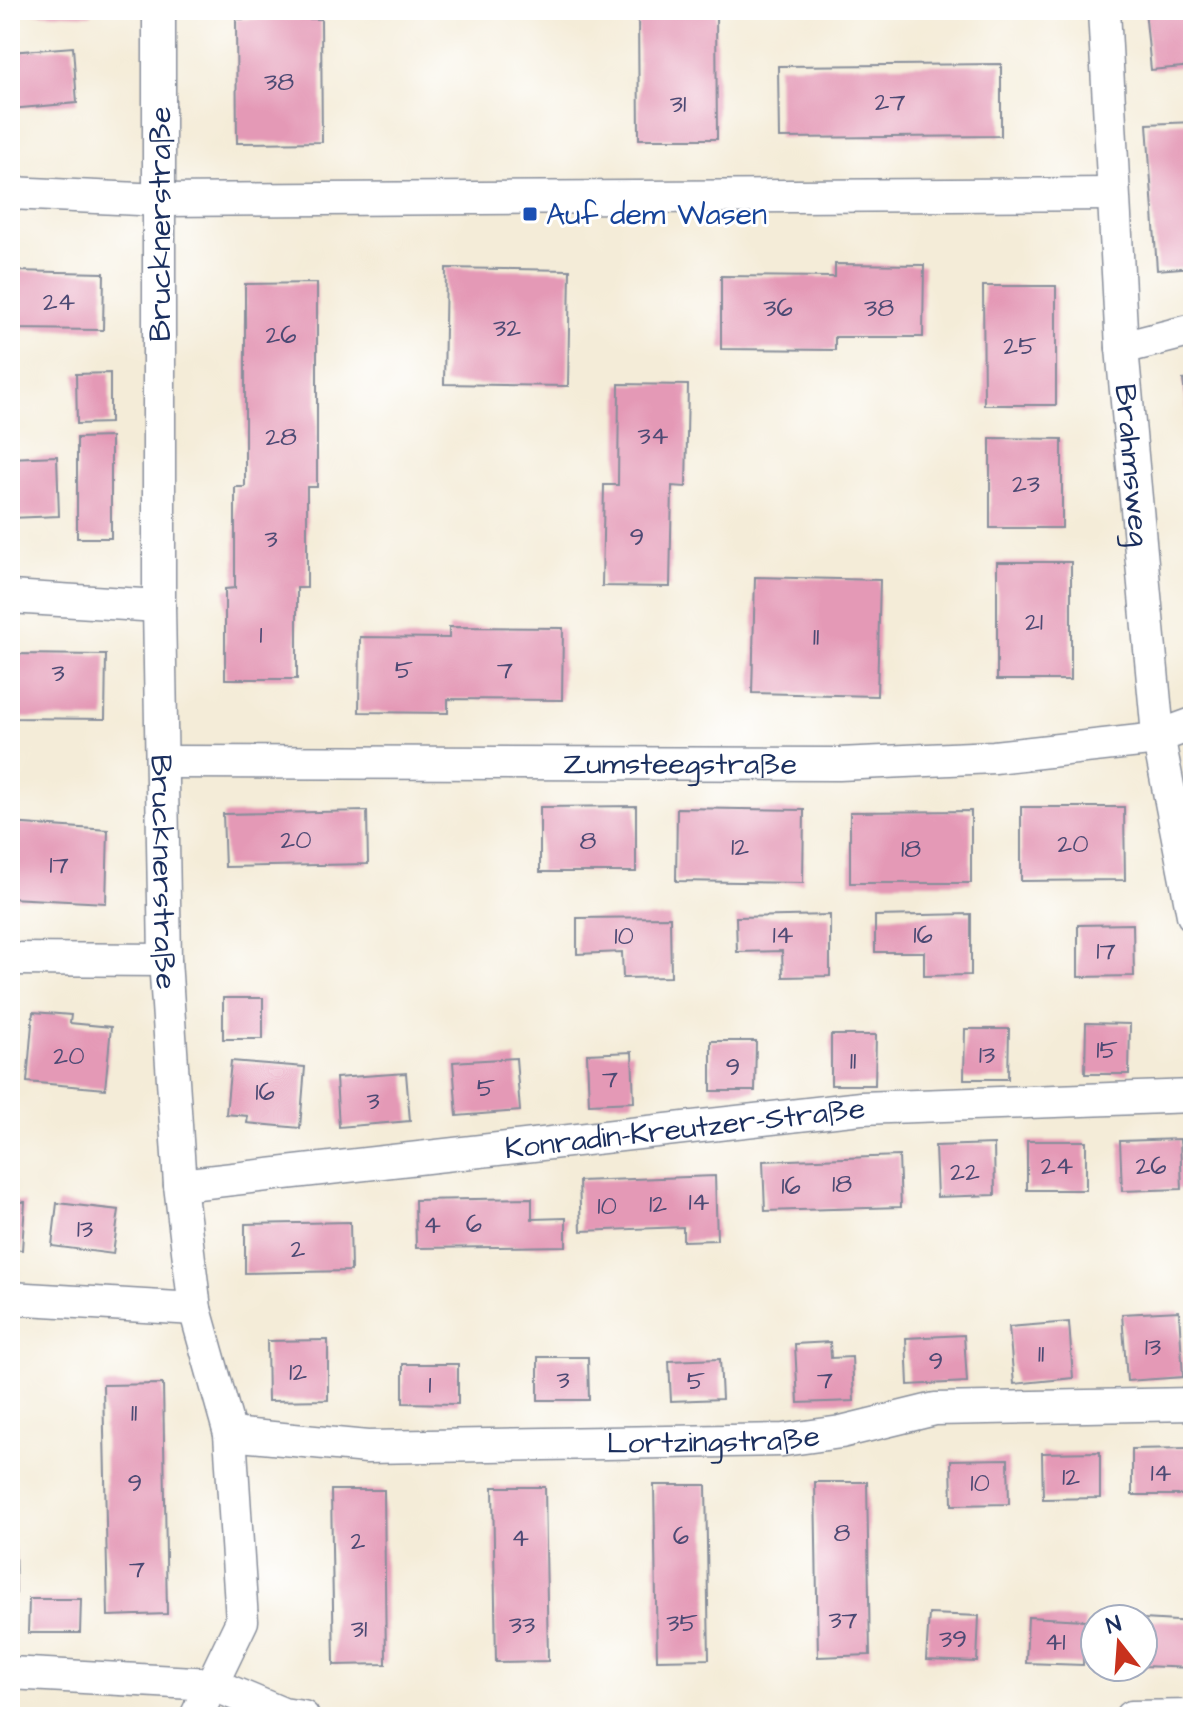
<svg xmlns="http://www.w3.org/2000/svg" width="1203" height="1727" font-family="'Architects Daughter',sans-serif">
  <rect width="100%" height="100%" fill="#fff"/>
  <filter id="ink" filterUnits="userSpaceOnUse"><feTurbulence type="fractalNoise" baseFrequency=".0125" numOctaves="2"/><feDisplacementMap in="SourceGraphic" scale="16" xChannelSelector="R" yChannelSelector="G"/><feConvolveMatrix kernelMatrix="1 2 1 2 8 2 1 2 1" color-interpolation-filters="sRGB"/></filter>
  <filter id="wash" filterUnits="userSpaceOnUse"><feTurbulence type="fractalNoise" baseFrequency=".006" numOctaves="4" result="noise"/><feDisplacementMap in="SourceGraphic" scale="32" xChannelSelector="R" yChannelSelector="G"/><feGaussianBlur stdDeviation="1.8" result="paint"/><feColorMatrix in="noise" values="0 0 0 0 0 0 0 0 0 0 0 0 0 0 0 0 0 1.4 0 .05"/><feComposite in="paint" operator="in"/></filter>
  <g filter="url(#wash)">
    <rect width="100%" height="100%" fill="#f4ecd8"/>
    <g id="blocks">
      <g fill="#e499b6">
        <polygon points="33,10 92,10 92,15 33,13"/>
        <polygon points="638,10 716,10 717,139 639,139"/>
        <polygon points="1145,10 1193,10 1193,66 1151,70"/>
        <polygon points="236,19 321,19 322,142 237,143"/>
        <polygon points="73,47 77,103 10,109 10,52"/>
        <polygon points="1001,64 1001,136 779,138 778,66"/>
        <polygon points="1193,122 1193,267 1157,270 1147,124"/>
        <polygon points="835,264 924,265 923,337 835,337 835,350 721,349 721,276 835,277"/>
        <polygon points="446,268 570,270 568,386 444,384"/>
        <polygon points="14,271 104,273 103,330 13,329"/>
        <polygon points="317,283 317,487 307,487 307,588 297,588 297,679 225,679 225,589 235,588 235,487 245,487 245,284"/>
        <polygon points="983,286 1056,286 1056,405 984,405"/>
        <polygon points="110,373 110,423 77,424 76,374"/>
        <polygon points="1193,379 1193,443 1191,443 1183,380"/>
        <polygon points="619,384 688,385 686,487 672,486 670,587 602,586 604,485 618,485"/>
        <polygon points="111,437 111,538 77,538 77,438"/>
        <polygon points="990,438 1062,439 1062,528 990,528"/>
        <polygon points="57,456 59,516 10,518 10,458"/>
        <rect x="997" y="562" width="74" height="118"/>
        <polygon points="755,577 880,580 877,696 752,693"/>
        <polygon points="449,627 563,628 562,700 448,699 448,713 359,712 360,637 449,638"/>
        <polygon points="10,654 106,655 105,719 10,718"/>
        <polygon points="636,806 636,872 540,872 540,807"/>
        <polygon points="1021,807 1124,807 1125,880 1021,881"/>
        <polygon points="677,808 804,810 803,883 676,881"/>
        <polygon points="367,811 368,864 225,867 223,814"/>
        <polygon points="971,811 971,883 850,883 850,812"/>
        <polygon points="10,823 108,830 106,903 10,898"/>
        <polygon points="971,914 971,975 924,976 924,952 875,952 875,916"/>
        <polygon points="830,915 830,976 783,977 782,951 737,952 736,917"/>
        <polygon points="670,917 671,977 623,978 622,952 577,954 577,918"/>
        <polygon points="1133,924 1134,976 1078,977 1078,925"/>
        <rect x="223" y="998" width="40" height="41"/>
        <polygon points="33,1012 71,1015 70,1023 111,1027 105,1089 27,1082"/>
        <polygon points="1086,1023 1130,1024 1129,1074 1085,1074"/>
        <polygon points="965,1029 1009,1029 1008,1079 964,1079"/>
        <polygon points="831,1035 876,1035 875,1085 831,1085"/>
        <polygon points="711,1041 756,1041 755,1091 711,1091"/>
        <polygon points="632,1052 634,1102 589,1104 587,1054"/>
        <polygon points="516,1058 520,1111 457,1116 453,1062"/>
        <polygon points="231,1061 305,1067 300,1128 247,1123 248,1116 226,1114"/>
        <polygon points="406,1073 410,1121 339,1127 336,1078"/>
        <polygon points="1180,1139 1182,1189 1122,1191 1120,1141"/>
        <rect x="1027" y="1141" width="59" height="49"/>
        <polygon points="994,1144 995,1195 937,1197 935,1146"/>
        <polygon points="899,1156 901,1207 765,1211 763,1161"/>
        <polygon points="715,1176 717,1240 683,1241 683,1227 581,1231 579,1181"/>
        <polygon points="532,1198 532,1219 566,1218 566,1246 416,1248 415,1200"/>
        <polygon points="10,1201 25,1202 22,1250 10,1249"/>
        <polygon points="57,1203 119,1210 113,1254 52,1246"/>
        <polygon points="350,1222 351,1271 245,1273 245,1224"/>
        <polygon points="1179,1311 1183,1377 1127,1381 1122,1314"/>
        <polygon points="1069,1322 1073,1378 1014,1384 1009,1327"/>
        <polygon points="964,1335 967,1382 908,1385 906,1338"/>
        <polygon points="328,1340 328,1400 268,1401 267,1341"/>
        <polygon points="830,1342 831,1358 852,1357 854,1401 798,1403 795,1344"/>
        <polygon points="538,1357 588,1357 589,1400 538,1400"/>
        <polygon points="720,1359 722,1399 671,1401 669,1361"/>
        <polygon points="403,1364 458,1364 458,1404 403,1403"/>
        <polygon points="163,1384 167,1614 108,1616 103,1385"/>
        <polygon points="1189,1448 1190,1495 1132,1495 1132,1449"/>
        <polygon points="1100,1452 1100,1498 1043,1499 1042,1453"/>
        <polygon points="1008,1459 1009,1504 952,1505 951,1460"/>
        <polygon points="815,1482 867,1482 870,1655 818,1657"/>
        <polygon points="654,1485 706,1485 709,1659 657,1660"/>
        <polygon points="493,1487 545,1487 548,1661 496,1662"/>
        <polygon points="331,1490 384,1490 386,1664 334,1665"/>
        <polygon points="10,1546 15,1546 16,1593 10,1592"/>
        <polygon points="29,1599 81,1599 80,1633 28,1633"/>
        <polygon points="929,1614 979,1616 977,1662 926,1660"/>
        <polygon points="1028,1617 1085,1620 1083,1665 1026,1663"/>
        <polygon points="1143,1619 1193,1622 1193,1668 1143,1666"/>
      </g>
    </g>
  </g>
  <g filter="url(#ink)">
    <use href="#blocks" fill-opacity="0" stroke="#888e9b" stroke-width="2"/>
    <g fill="none" stroke-linecap="round" stroke-linejoin="round">
      <defs>
        <g id="street">
          <path id="s1" d="M159,10v596l6,354 15,225 15,124 35,125 12,187 -46,96"/>
          <path id="s2" d="M1104,10l18,338 36,387 35,180"/>
          <polyline points="10,193 161,200 1113,194"/>
          <polyline points="1122,348 1193,330"/>
          <polyline points="10,597 159,606"/>
          <path id="s3" d="M164,762l675,2 155,-7 155,-17 44,-16"/>
          <polyline points="10,959 165,960"/>
          <path id="s4" d="M180,1185l681,-77 332,-12"/>
          <polyline points="10,1298 195,1309"/>
          <path id="s5" d="M230,1434l137,13 416,-7 58,-8 94,-23 258,-5"/>
          <polyline points="10,1673 212,1684 283,1714 303,1717"/>
          <polyline points="1131,1717 1193,1716"/>
        </g>
      </defs>
      <use href="#street" stroke="#888e9b" stroke-width="35"/>
      <use href="#street" stroke="#fff" stroke-width="32"/>
    </g>
  </g>
  <rect fill="#1a4fb4" stroke="#fff" stroke-width="3" x="522" y="206" width="16" height="16" rx="4"/>
  <g text-anchor="middle" stroke-width="6" stroke-linejoin="round" paint-order="stroke">
    <g font-size="26" fill="#4d4a74">
      <text x="279" y="90">38</text>
      <text x="890" y="110">27</text>
      <text x="678" y="112">31</text>
      <text x="59" y="310">24</text>
      <text x="778" y="316">36</text>
      <text x="879" y="316">38</text>
      <text x="507" y="336">32</text>
      <text x="281" y="343">26</text>
      <text x="1020" y="354">25</text>
      <text x="653" y="444">34</text>
      <text x="281" y="445">28</text>
      <text x="1026" y="492">23</text>
      <text x="637" y="545">9</text>
      <text x="271" y="547">3</text>
      <text x="1034" y="630">21</text>
      <text x="261" y="643">1</text>
      <text x="816" y="645">11</text>
      <text x="404" y="678">5</text>
      <text x="505" y="678">7</text>
      <text x="58" y="681">3</text>
      <text x="296" y="848">20</text>
      <text x="588" y="849">8</text>
      <text x="1073" y="852">20</text>
      <text x="740" y="855">12</text>
      <text x="911" y="857">18</text>
      <text x="59" y="873">17</text>
      <text x="783" y="943">14</text>
      <text x="923" y="943">16</text>
      <text x="624" y="944">10</text>
      <text x="1106" y="959">17</text>
      <text x="1107" y="1058">15</text>
      <text x="987" y="1063">13</text>
      <text x="69" y="1064">20</text>
      <text x="853" y="1069">11</text>
      <text x="733" y="1075">9</text>
      <text x="610" y="1087">7</text>
      <text x="486" y="1096">5</text>
      <text x="265" y="1100">16</text>
      <text x="373" y="1109">3</text>
      <text x="1057" y="1174">24</text>
      <text x="1151" y="1174">26</text>
      <text x="965" y="1180">22</text>
      <text x="842" y="1192">18</text>
      <text x="791" y="1194">16</text>
      <text x="699" y="1210">14</text>
      <text x="658" y="1212">12</text>
      <text x="607" y="1214">10</text>
      <text x="474" y="1232">6</text>
      <text x="432" y="1233">4</text>
      <text x="85" y="1237">13</text>
      <text x="298" y="1257">2</text>
      <text x="1153" y="1355">13</text>
      <text x="1041" y="1362">11</text>
      <text x="936" y="1369">9</text>
      <text x="298" y="1380">12</text>
      <text x="563" y="1388">3</text>
      <text x="825" y="1388">7</text>
      <text x="696" y="1389">5</text>
      <text x="430" y="1393">1</text>
      <text x="134" y="1421">11</text>
      <text x="1161" y="1481">14</text>
      <text x="1071" y="1485">12</text>
      <text x="135" y="1491">9</text>
      <text x="980" y="1491">10</text>
      <text x="842" y="1541">8</text>
      <text x="681" y="1544">6</text>
      <text x="520" y="1546">4</text>
      <text x="358" y="1549">2</text>
      <text x="137" y="1577">7</text>
      <text x="843" y="1628">37</text>
      <text x="682" y="1631">35</text>
      <text x="522" y="1633">33</text>
      <text x="359" y="1637">31</text>
      <text x="953" y="1647">39</text>
      <text x="1055" y="1650">41</text>
    </g>
    <g font-size="30" fill="#164399" stroke="#fff" text-anchor="start">
      <text x="546" y="224">Auf dem Wasen</text>
    </g>
    <g font-size="30" fill="#1b2f5e" stroke="#fff">
      <text transform="translate(160 224) rotate(-90)" y="10">Brucknerstraße</text>
      <text dy="10" stroke="none"><textPath href="#s2" startOffset="456">Brahmsweg</textPath></text>
      <text dy="10" stroke="none"><textPath href="#s3" startOffset="516">Zumsteegstraße</textPath></text>
      <text dy="10" stroke="none"><textPath href="#s1" startOffset="862">Brucknerstraße</textPath></text>
      <text dy="10" stroke="none"><textPath href="#s4" startOffset="508">Konradin-Kreutzer-Straße</textPath></text>
      <text dy="10" stroke="none"><textPath href="#s5" startOffset="484">Lortzingstraße</textPath></text>
    </g>
  </g>
  <rect width="1203" height="1727" fill="none" stroke="#fff" stroke-width="40"/>
  <g transform="translate(1119 1643) rotate(343)"><circle r="38" fill="#ffffff" stroke="#a4acbf" stroke-width="2"/>
  <path d="M0-6L14 30L0 20L-14 30Z" fill="#c8321e"/>
  <text y="-12" font-size="22" font-weight="bold" text-anchor="middle" fill="#1b2f5e">N</text>
  </g>
</svg>
